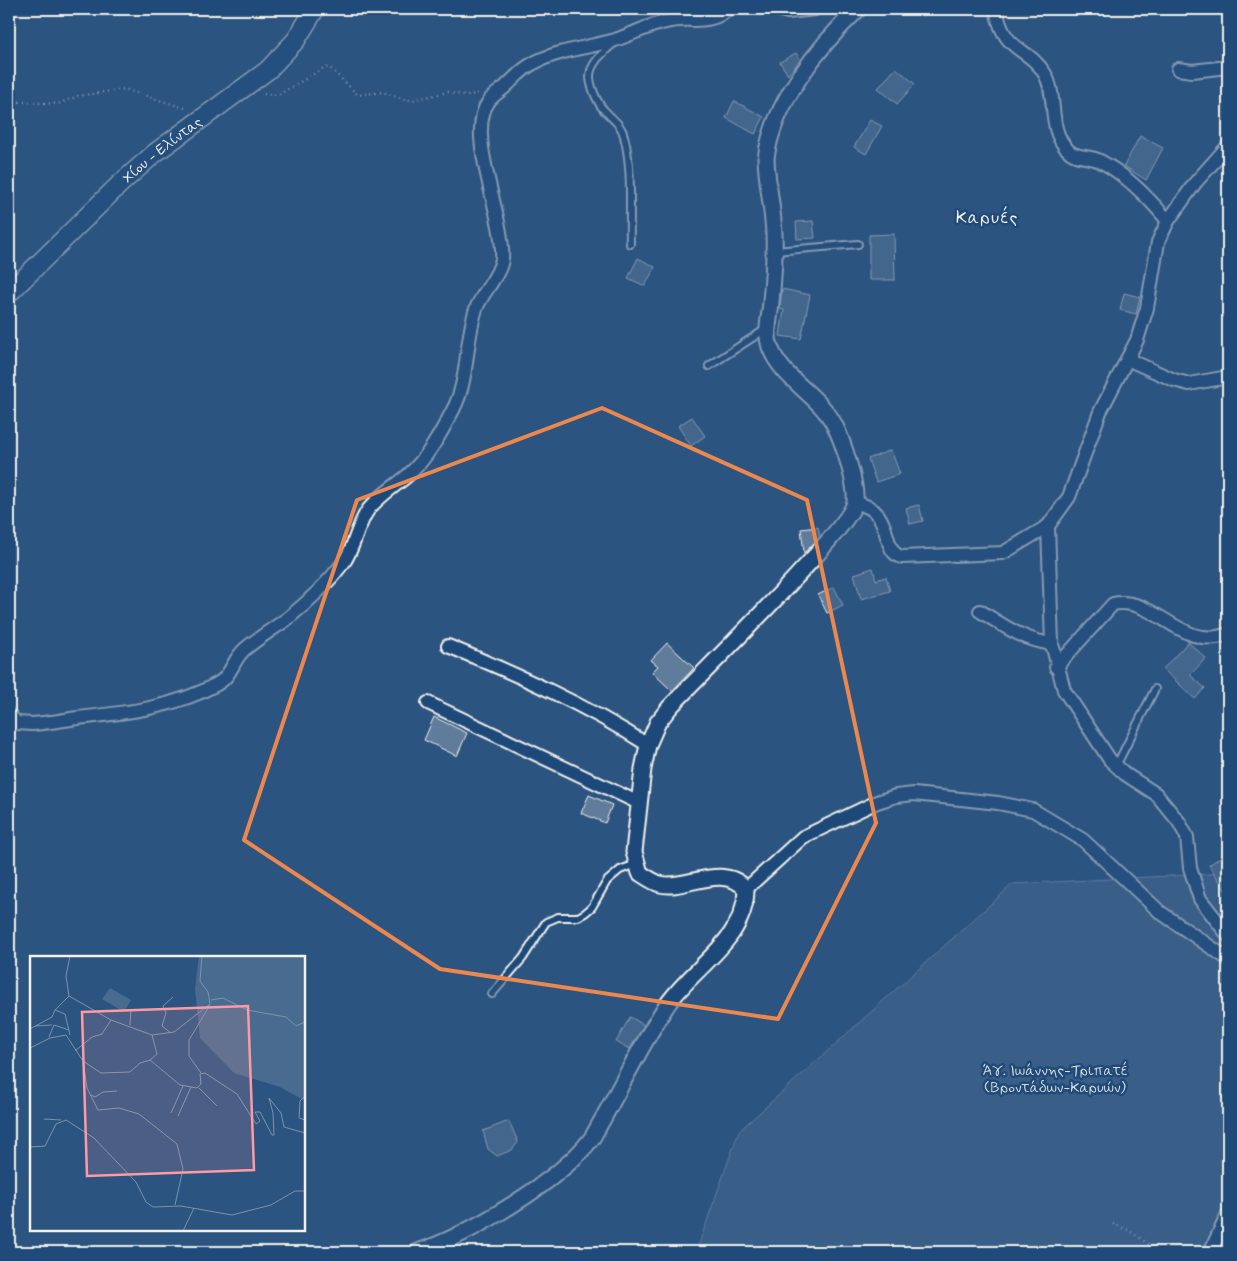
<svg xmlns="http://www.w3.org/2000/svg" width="1237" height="1261" font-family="Mynerve,sans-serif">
  <rect width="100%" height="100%" fill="#2c5481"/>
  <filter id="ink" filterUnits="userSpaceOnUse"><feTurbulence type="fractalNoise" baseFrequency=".02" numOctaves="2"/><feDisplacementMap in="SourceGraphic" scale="10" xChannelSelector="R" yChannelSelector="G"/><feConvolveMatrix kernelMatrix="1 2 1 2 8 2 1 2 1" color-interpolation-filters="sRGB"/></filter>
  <g filter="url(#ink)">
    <polygon fill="#496b90" stroke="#9eaebc" points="1228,873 1228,1252 696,1252 739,1131 1013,884"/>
    <g fill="#5e7b9a" stroke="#f4f1e8">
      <polygon points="796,53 800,60 788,75 780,62"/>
      <polygon points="896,68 915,84 897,104 878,88"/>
      <polygon points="734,101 764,117 755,134 726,118"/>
      <polygon points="870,120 882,126 866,154 854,147"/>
      <polygon points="1140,136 1163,148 1146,180 1124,166"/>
      <polygon points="813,221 815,238 797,239 796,222"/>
      <polygon points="894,234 895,280 869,280 869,235"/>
      <polygon points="638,258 655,267 645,286 628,278"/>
      <polygon points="782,289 810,295 801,339 780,336 784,310 780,309"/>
      <polygon points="1124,293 1140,297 1136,314 1120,310"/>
      <polygon points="692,417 705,436 691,446 678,426"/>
      <polygon points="891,450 900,474 876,482 868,459"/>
      <polygon points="919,505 923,521 910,524 906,508"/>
      <polygon points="818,527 820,537 804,553 801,529"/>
      <polygon points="873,568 876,580 886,577 890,591 861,599 854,574"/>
      <polygon points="834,587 843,605 827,613 818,595"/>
      <polygon points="1188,642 1206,658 1190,675 1205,688 1195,699 1163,669"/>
      <polygon points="667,643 694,668 672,691 652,672 658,666 651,660"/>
      <polygon points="434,717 467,733 457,756 424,740"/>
      <polygon points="589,795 612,805 605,823 581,813"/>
      <polygon points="1228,852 1228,894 1209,865"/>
      <polygon points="630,1017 644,1025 630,1049 616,1042"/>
      <polygon points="509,1121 518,1142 512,1150 497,1156 488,1149 483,1131"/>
    </g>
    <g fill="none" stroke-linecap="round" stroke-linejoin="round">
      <defs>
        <g id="service">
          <path d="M613,44c-9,8 -24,20 -23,34 1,10 8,27 16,34 8,9 15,12 18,24 9,34 5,73 6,108"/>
          <polyline points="775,251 858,244"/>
          <polyline points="709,366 766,329"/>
          <polyline points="1116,766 1155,689"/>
          <polyline points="492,994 523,958 546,922 558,917 578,917 585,913 592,907 607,881 620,870 636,864"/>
        </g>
        <g id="minor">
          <polyline points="776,9 788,12 815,9"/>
          <path d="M996,9c8,45 31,36 49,65 13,23 2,56 23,76 8,9 21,5 32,11 27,14 49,37 68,60"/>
          <polyline points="1178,69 1192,71 1228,67"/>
          <polyline points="1127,359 1174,380 1189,384 1228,377"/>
          <path d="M855,503c41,6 24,49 47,54l101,-4 45,-27 21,-29 31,-85 37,-72 10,-32 11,-66 10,-21 27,-38 33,-37"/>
          <polyline points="1048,526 1052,644 1064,690 1110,760 1125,774 1156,794 1179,822 1187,837 1190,868 1200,899 1228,935"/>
          <path d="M980,611c24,15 43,29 72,33"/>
          <path d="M448,646c70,29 136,58 200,99"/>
          <path d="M1056,667l57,-63c42,-9 68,48 115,30"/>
          <polyline points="428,703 639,803"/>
          <path d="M9,715l8,8 15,1c16,-1 31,-4 46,-6 47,-5 96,-10 139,-34 15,-8 15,-24 28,-35 13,-11 28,-20 42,-30 20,-16 41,-36 57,-57 11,-16 13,-36 24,-52 11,-14 26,-23 39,-34 20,-17 34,-43 46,-66 16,-30 12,-69 23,-101 6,-17 24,-33 26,-50 3,-44 -38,-125 -13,-158 4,-6 12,-10 17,-15 9,-8 16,-17 26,-22 25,-14 57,-16 83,-24 18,-6 36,-16 55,-19 25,-4 35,5 59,-12"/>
          <polyline points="746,889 803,837 877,802 896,796 914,794 998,803 1033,810 1083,840 1160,912 1228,959"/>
          <polyline points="1210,1252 1228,1214"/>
        </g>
        <path id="tertiary" d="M418,1252c52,-18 141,-70 174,-114 25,-43 46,-88 73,-130 26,-41 81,-66 81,-119 -24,-27 -62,2 -86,-5 -7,-2 -14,-7 -20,-11l-6,-21 9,-83 5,-24 10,-23 12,-15c28,-30 182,-180 185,-205 2,-18 -12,-60 -20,-76 -15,-31 -53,-46 -65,-79 -5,-15 0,-30 1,-45 2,-22 4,-46 3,-68 -1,-25 -7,-50 -8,-75 6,-55 53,-113 92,-150"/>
        <g id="secondary">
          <path id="s1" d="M9,293l112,-110 34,-30 113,-83 28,-30 19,-31"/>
        </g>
      </defs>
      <use href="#service" stroke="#f4f1e8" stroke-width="10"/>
      <use href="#minor" stroke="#f4f1e8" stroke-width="16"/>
      <use href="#tertiary" stroke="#f4f1e8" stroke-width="19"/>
      <use href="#secondary" stroke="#f4f1e8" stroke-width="21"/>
      <g stroke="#f4f1e8" stroke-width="2.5" stroke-dasharray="1 4" stroke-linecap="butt">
        <polyline points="264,94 278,95 324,68 329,67 358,95 383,92 406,100 413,100 448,92 467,96 478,93"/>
        <polyline points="9,101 58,104 78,96 124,89 188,109"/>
        <polyline points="1113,1224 1128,1230 1160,1252"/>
      </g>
      <use href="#service" stroke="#1f4a7a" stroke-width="6"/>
      <use href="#minor" stroke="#1f4a7a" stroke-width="12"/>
      <use href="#tertiary" stroke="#1f4a7a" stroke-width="15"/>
      <use href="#secondary" stroke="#1f4a7a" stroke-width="18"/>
    </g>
  </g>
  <path d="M0 0H1237V1261H0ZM602,408l205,92 69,323 -98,196 -338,-50 -196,-129 113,-340z" fill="#2c5481" fill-opacity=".55" fill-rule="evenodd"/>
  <path fill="none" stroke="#ec874e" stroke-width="4" stroke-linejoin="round" d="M602,408l205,92 69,323 -98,196 -338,-50 -196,-129 113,-340z"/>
  <g text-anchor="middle" stroke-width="5" stroke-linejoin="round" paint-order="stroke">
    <g font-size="15" fill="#f4f1e8" stroke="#1f4a7a">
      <text dy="5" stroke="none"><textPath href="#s1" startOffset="210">Χίου - Ελίντας</textPath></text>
    </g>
    <g font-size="15" fill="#dadddb" stroke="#1f4a7a">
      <text x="1055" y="1075">Άγ. Ιωάννης-Τριπατέ<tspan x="1055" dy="17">(Βροντάδων-Καρυών)</tspan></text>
    </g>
    <g font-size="18" letter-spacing="1" fill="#f4f1e8" stroke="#1f4a7a">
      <text x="987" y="223">Καρυές</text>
    </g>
  </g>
  <g transform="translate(30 956)">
    <rect width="275" height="275" fill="#2c5481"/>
    <path d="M169,0h106v145l-25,-14 -46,-14 -34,-35 -5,-49zM80,32l21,12 -7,12 -22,-13z" fill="#496b90"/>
    <path fill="none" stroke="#7c93aa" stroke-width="1" d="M39,40l-3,-20 4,-20M181,44l12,-2 24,12 39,7 10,9 9,-4M100,69l1,-16M5,70l17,-1M0,73l22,-12 3,-7M141,77l-9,-7 4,-13 -3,-7 10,-9M40,79l-5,-21 -10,-4 14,-14 42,24 41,15 5,19 -7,6M122,79l22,-3 36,-28 -2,-12 -8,-11 2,-25M19,81l5,-12 15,5M0,92l20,-10 16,-3 17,26 18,12 29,-1 10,-9 10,-3 30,25 17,3 4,-4 -1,-10 5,-1 32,21 19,30 4,-3 -5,-9h5l12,23h2l-1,-22 -4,-15 12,15 3,14 21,6M45,95l17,-14 10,-3 9,-14M53,105l4,27 11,22 21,-2 20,6 38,30 6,25 -8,36M171,117l-12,-17v-16l21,-35M169,132l18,18M61,139l4,2 8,-5 14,-1M275,140l-5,5 -1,17 6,2M141,157l12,-27M148,160l13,-29M14,163l17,1M0,191l15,-1 11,-22 10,-4 28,18 42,44 10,20 7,5 28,-1 51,9 39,-10 24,-14h10M153,275l11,-23"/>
    <path fill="#ff9aa2" fill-opacity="0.15" stroke="#ff9aa2" stroke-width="2.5" d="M218,50l6,164 -167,6 -5,-164z"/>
    <rect width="275" height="275" fill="none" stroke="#f4f1e8" stroke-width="2.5"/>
  </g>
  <rect width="1237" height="1261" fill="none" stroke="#1f4a7a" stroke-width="30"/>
  <rect x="15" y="15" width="1207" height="1231" fill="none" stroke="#f4f1e8" stroke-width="2" filter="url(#ink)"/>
</svg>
